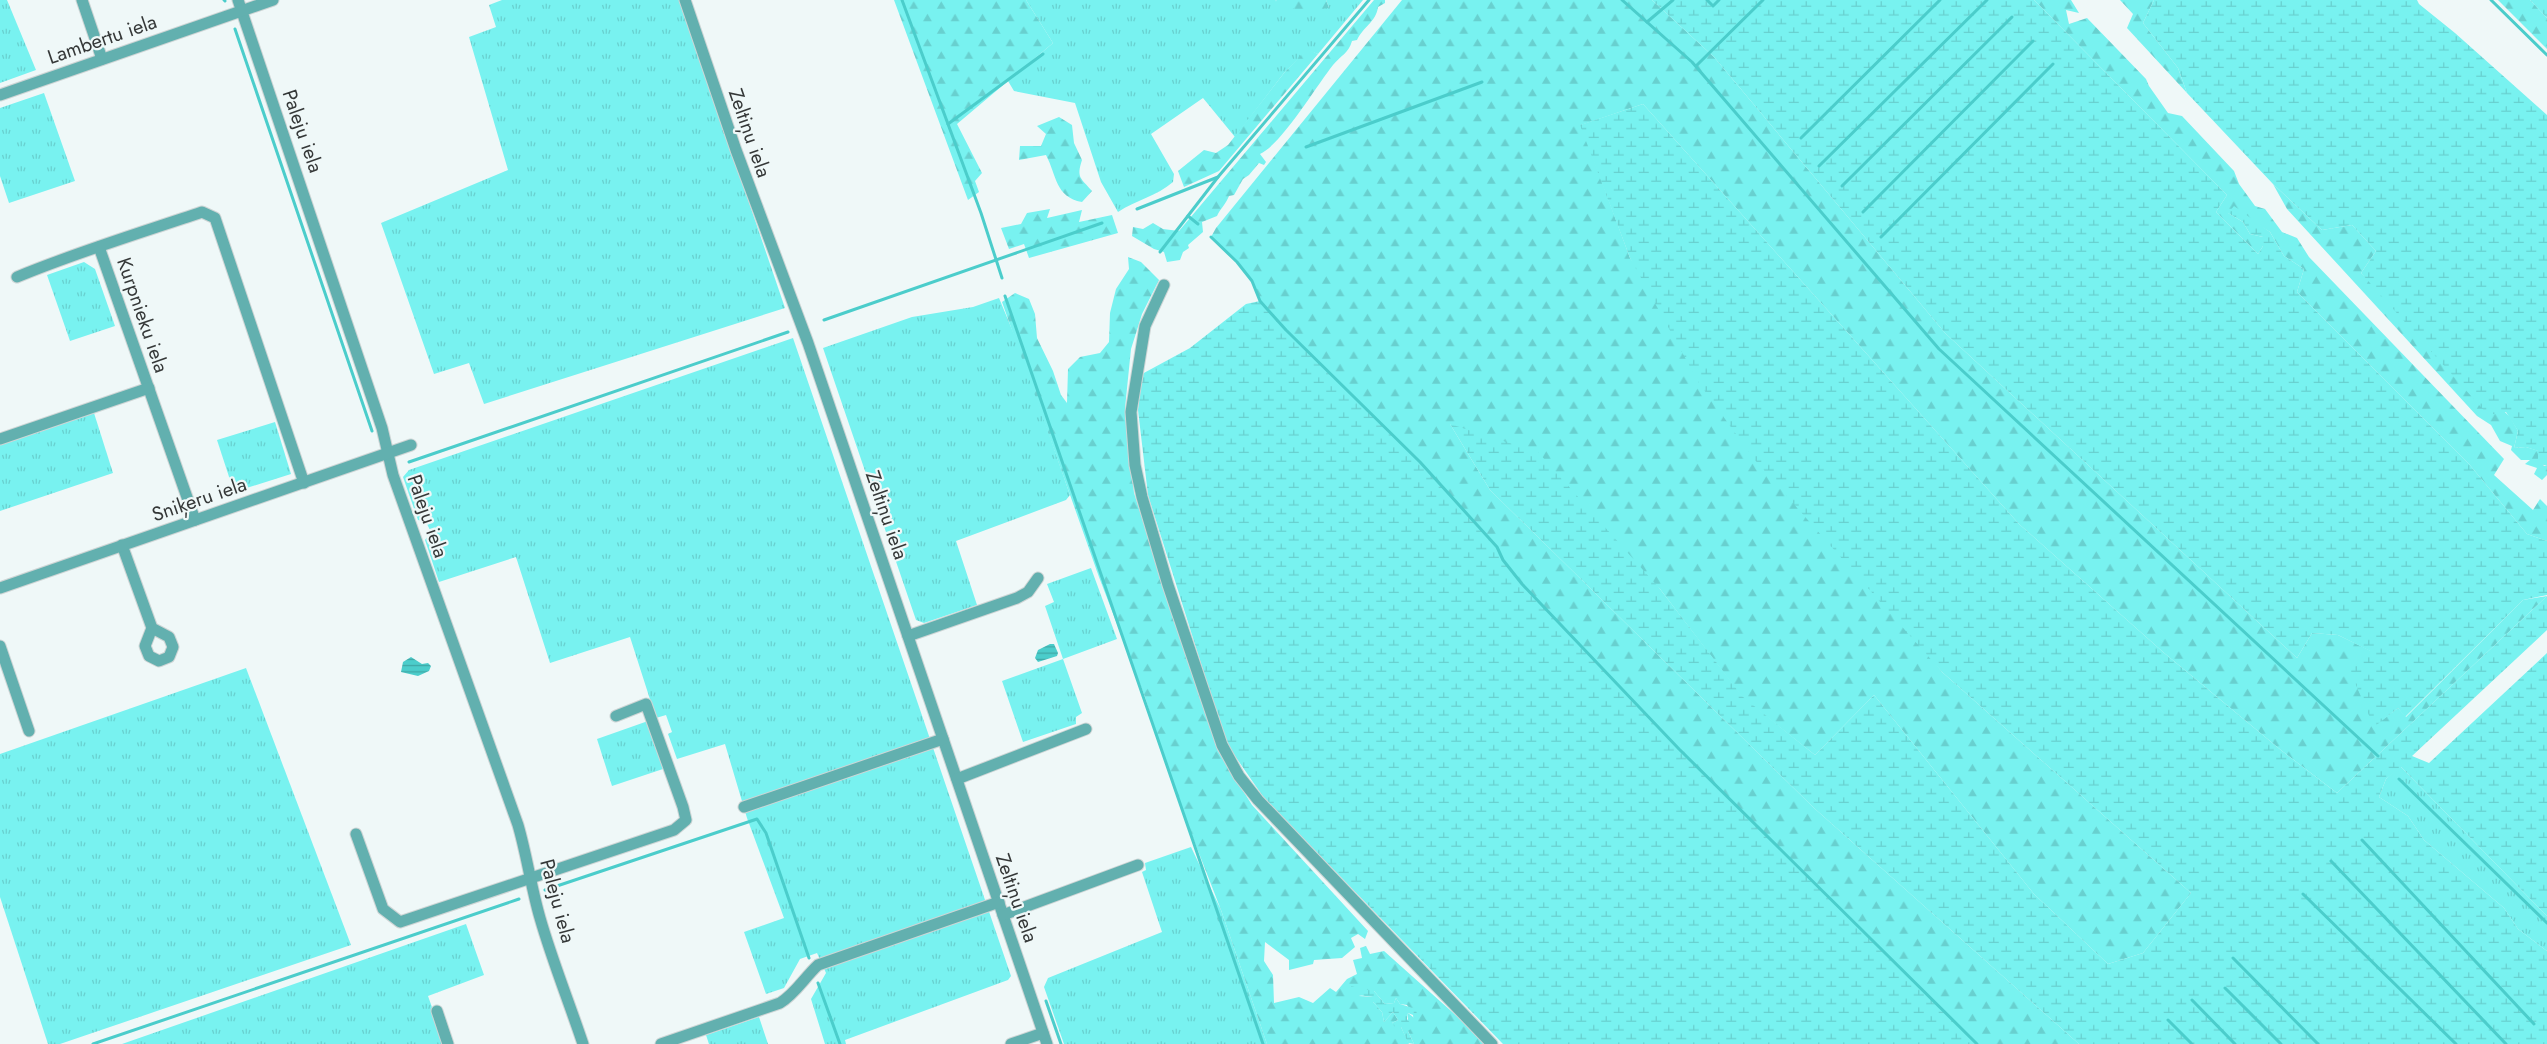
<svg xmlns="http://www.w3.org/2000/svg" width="2547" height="1044" font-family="Jost,sans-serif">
  <defs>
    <pattern id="grass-tufts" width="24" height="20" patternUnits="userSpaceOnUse" patternTransform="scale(1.25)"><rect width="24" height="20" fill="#78f2f0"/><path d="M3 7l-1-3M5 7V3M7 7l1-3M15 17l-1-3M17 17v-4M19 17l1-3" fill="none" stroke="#68d0cf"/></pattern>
    <pattern id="forest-firs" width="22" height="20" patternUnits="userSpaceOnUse" patternTransform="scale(1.25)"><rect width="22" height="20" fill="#78f2f0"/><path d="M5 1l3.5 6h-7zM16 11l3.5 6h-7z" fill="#68d0cf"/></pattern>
    <pattern id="wetland-marsh" width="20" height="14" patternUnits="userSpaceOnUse" patternTransform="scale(1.25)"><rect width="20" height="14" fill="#78f2f0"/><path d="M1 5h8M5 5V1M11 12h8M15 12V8" fill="none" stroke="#68d0cf"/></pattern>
    <pattern id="water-rules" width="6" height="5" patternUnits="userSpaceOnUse" patternTransform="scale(1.25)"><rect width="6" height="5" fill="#4bcdcb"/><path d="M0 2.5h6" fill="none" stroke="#3fa7a6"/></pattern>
  </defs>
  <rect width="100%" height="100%" fill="#eff8f8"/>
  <g fill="url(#grass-tufts)">
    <polygon points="0,0 7,0 36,70 0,83"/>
    <polygon points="502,0 680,0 785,308 484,404 469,363 434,374 381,223 508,170 469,37 496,27 489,5"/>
    <path d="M1026,0h251l-2,1 54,7 -3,-8h37l-45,54 -11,-4 -23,23 -49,64 -32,-39 -52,36 23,40 -1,8c-16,14 -37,18 -55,30l-17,-30 -26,-79 -61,-12 -6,-10 45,-38z"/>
    <polygon points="44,93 75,181 9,203 0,176 0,108"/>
    <polygon points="84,262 95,269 115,326 70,341 47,275"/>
    <polygon points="999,298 1018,344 1070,495 1066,500 956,541 977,605 924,623 916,620 823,348 912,317 973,307"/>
    <polygon points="793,338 1011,976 1008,980 845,1040 846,1044 825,1044 811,999 826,973 817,953 800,959 784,988 766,994 744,932 784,918 747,818 725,744 677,759 668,734 672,732 666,715 656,718 630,637 550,663 516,557 439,582 425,540 431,532 426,522 418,520 403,477 409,470"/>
    <polygon points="94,413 113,473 0,511 0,445"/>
    <polygon points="275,422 291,474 234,492 217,440"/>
    <polygon points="1091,568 1117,639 1063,659 1082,713 1076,717 1076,724 1023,742 1002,681 1063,659 1045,606 1054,602 1047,584"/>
    <polygon points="246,668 351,945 60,1044 48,1044 0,897 0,754"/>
    <polygon points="648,721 663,769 612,786 597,739"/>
    <polygon points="2400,766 2547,916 2547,951 2518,929 2504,908 2424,840 2408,816 2379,797 2386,779"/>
    <polygon points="1191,847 1221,910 1267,1044 1064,1044 1044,987 1048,978 1162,932 1142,872 1146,870 1145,863"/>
    <polygon points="466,924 484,975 428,996 445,1044 122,1044"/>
    <polygon points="759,1017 768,1044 709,1044 706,1035"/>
  </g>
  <g fill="url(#forest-firs)">
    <polygon points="894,0 1026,0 1053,43 957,124 982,173 975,181 979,192 968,200"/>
    <path d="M1277,0h49l3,8c-20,3 -37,4 -54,-7z"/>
    <path d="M1374,0h11v3l-7,4c-2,15 -15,20 -21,33l-5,1c-3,12 -12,15 -19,24 -16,20 -52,80 -73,89l6,8 -2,3 -5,-2 -10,12 -6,4 -9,16 -5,1c-3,8 -9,13 -12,20l-15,6 1,10 -15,13 1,3 -6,4 -3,8 -13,2 -3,-10 -10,-3 -22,-13 1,-9 10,2 10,-6 10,6 16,2z"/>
    <polygon points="1402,0 1652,0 1714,57 1945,333 2297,658 2312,633 2338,635 2371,651 2374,726 2398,708 2406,717 2523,600 2547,596 2337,793 2282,751 2163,652 2019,524 1643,104 1581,125 1630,258 1942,672 2191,893 2143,953 2108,964 2034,894 1874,695 1815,755 1743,698 1660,589 1450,424 1490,490 1814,808 2079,1044 1977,1044 1679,749 1522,584 1503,560 1497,547 1420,462 1286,330 1260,301 1252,281 1237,262 1211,237 1216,228"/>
    <polygon points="2034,0 2071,0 2079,13 2066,10 2069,24 2087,18 2146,79 2149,86 2168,113 2182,116 2234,171 2239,184 2255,206 2265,209 2282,232 2297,238 2309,257 2504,459 2494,475 2533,510 2540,499 2547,506 2547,541 2527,534 2469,464 2297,292 2304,269 2284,256 2270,232 2249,219 2228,213 2243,222 2250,234 2263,237 2263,246 2258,254 2216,212 2227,195"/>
    <polygon points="2120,0 2154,0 2143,23 2178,68 2187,93 2127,28 2133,14"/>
    <polygon points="2498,0 2530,0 2547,18 2547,49"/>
    <polygon points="1307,49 1318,54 1219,171 1184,187 1178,171 1204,150 1216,153 1228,145 1284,73"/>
    <path d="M1059,117l13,8 2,18 8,17c-6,18 -1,18 10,31l-10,11c-27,-5 -25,-26 -36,-47l-27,5 1,-14h21l5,-12 -9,-8z"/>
    <polygon points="2273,184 2322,230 2352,225 2376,251 2361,273 2510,417 2518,431 2514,448 2526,447 2539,451 2538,457 2544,466 2547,466 2547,475 2542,480 2534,474 2537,468 2525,464 2530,460 2521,460 2511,450 2512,446 2500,441 2491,425 2477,416 2287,209"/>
    <polygon points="1050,209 1047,218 1082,210 1079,222 1112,215 1118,233 1029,258 1024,244 1009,249 1001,228 1021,224 1027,213"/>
    <polygon points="1128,257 1141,262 1159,280 1142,314 1131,349 1125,408 1134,493 1218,751 1252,805 1368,931 1365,939 1358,934 1351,938 1355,947 1342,958 1314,960 1313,964 1289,970 1289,960 1265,942 1264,961 1273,975 1274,1003 1299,997 1313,1003 1330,988 1336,992 1347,979 1357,974 1353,960 1362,958 1360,948 1366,946 1370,954 1384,951 1488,1044 1414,1044 1408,1031 1408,1013 1418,1021 1407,1005 1400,1004 1396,998 1394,1003 1385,1004 1374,991 1359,996 1373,997 1373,1002 1382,1012 1384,1022 1393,1012 1398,1020 1392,1023 1401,1027 1409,1044 1267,1044 1221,910 1174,789 1145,697 1099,577 1002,302 1015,293 1029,299 1035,314 1037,338 1053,371 1061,395 1067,403 1068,369 1080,357 1100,353 1109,342 1110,313 1116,289 1129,269"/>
  </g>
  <g fill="url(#wetland-marsh)">
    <polygon points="1652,0 2034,0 2227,195 2216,212 2258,254 2263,246 2263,237 2250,234 2243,222 2228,213 2234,206 2270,232 2284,256 2304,269 2297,292 2469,464 2527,534 2547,541 2547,595 2523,600 2405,717 2398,708 2374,727 2350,671 2370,651 2338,635 2312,633 2297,658 1945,333 1714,57"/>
    <polygon points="2154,0 2417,0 2419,4 2455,33 2547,115 2547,466 2538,463 2538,451 2526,447 2514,448 2518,431 2506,412 2488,415 2361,273 2376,251 2352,225 2322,230 2273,184 2187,93 2178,68 2143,23"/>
    <polygon points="2530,0 2547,0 2547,18"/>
    <polygon points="1643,104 2019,524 2163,652 2282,751 2337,793 2547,596 2547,630 2412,756 2429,763 2547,653 2547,916 2401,767 2386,779 2379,797 2408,816 2424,840 2504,908 2518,929 2547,951 2547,1044 2079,1044 1814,808 1490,490 1450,424 1538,452 1660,589 1743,697 1815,755 1874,695 2034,894 2108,964 2143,953 2191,893 1942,672 1754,459 1699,383 1630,258 1580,125"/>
    <polygon points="1260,301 1286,330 1420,462 1497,547 1503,560 1522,584 1679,749 1977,1044 1503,1044 1264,798 1226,743 1148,495 1138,410 1142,374 1190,348 1246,304"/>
    <polygon points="1350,986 1374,991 1385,1004 1394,1003 1396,998 1400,1004 1416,1009 1418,1021 1414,1023 1413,1015 1408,1013 1407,1019 1413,1027 1408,1031 1414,1044 1408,1043 1401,1027 1395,1027 1392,1023 1398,1020 1393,1012 1384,1022 1382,1012 1373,1002 1373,997 1350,994"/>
  </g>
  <g fill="url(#water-rules)">
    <polygon points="1050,644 1054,644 1058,653 1057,656 1038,662 1035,658 1038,650"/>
    <polygon points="411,657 422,664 428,663 431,666 429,671 418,676 401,672 403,662"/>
  </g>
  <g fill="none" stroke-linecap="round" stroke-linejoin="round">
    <g stroke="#4bcdcb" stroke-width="3">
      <polyline points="224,0 225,1"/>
      <polyline points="902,0 981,213 1002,278"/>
      <polyline points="1622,0 1692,62 1939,349 2378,756"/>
      <polyline points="1707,0 1713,6 1719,0"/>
      <polyline points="2491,0 2547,55"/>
      <polyline points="1647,22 1673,0"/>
      <polyline points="235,29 372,431"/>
      <polyline points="1696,66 1763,0"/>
      <polyline points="948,124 1043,54"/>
      <polyline points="1801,138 1940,0"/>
      <polyline points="1306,147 1482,82"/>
      <polyline points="1819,166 1987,0"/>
      <polyline points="1842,186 2012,17"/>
      <polyline points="1137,209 1218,177 1369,0"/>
      <polyline points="1863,212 2033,41"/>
      <polyline points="1188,216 1198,224"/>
      <polyline points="1211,237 1237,262 1252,281 1260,301 1286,330 1420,462 1497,547 1503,560 1522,584 1679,749 1977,1044"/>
      <polyline points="1881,237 2053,64"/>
      <polyline points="1160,252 1218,177"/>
      <polyline points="1005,296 1263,1044"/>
      <polyline points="824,320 1102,223"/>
      <polyline points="409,462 788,332"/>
      <polyline points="2399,779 2547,923"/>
      <polyline points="2362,840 2534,1024"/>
      <polyline points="2331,861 2506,1044"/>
      <polyline points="545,890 757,819 766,833 809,958"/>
      <polyline points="2303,894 2456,1044"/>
      <polyline points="2233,958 2318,1044"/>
      <polyline points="818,983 840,1044"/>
      <polyline points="2225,988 2281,1044"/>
      <polyline points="2192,1000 2235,1044"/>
      <polyline points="1046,1001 1061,1044"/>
      <polyline points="2168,1020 2192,1044"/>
      <polyline points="93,1044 519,899"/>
    </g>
    <defs>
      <g id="street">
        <polyline points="82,0 102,59"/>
        <path d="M238,0l144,428 11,47 125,350c9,31 13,62 22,93 12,42 29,84 43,126"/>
        <polyline points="685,0 736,150 808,343 1047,1044"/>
        <polyline points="0,95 273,0"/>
        <polyline points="99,247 195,520"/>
        <path d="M17,277c60,-25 123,-44 185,-65l13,6 89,265"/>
        <polyline points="1164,285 1145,326 1131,412 1135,465 1142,497 1168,585 1222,745 1239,776 1258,800 1492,1044"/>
        <polyline points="0,439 149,388"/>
        <polyline points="122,545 152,628 145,646 149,656 159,661 169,657 173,647 169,637 152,628"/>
        <polyline points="0,588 411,445"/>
        <polyline points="908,636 1017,598 1028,592 1038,578"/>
        <polyline points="0,646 29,731"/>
        <polyline points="957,779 1086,729"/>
        <polyline points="744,807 943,739"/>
        <polyline points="356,834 383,909 400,922 674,830 686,820 683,807 646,704 616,716"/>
        <polyline points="1003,915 1138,865"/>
        <polyline points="437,1011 448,1044"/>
        <path d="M661,1044l119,-41c15,-9 25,-26 38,-38l181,-63"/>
        <polyline points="1011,1044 1043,1033"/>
      </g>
    </defs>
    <use href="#street" stroke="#ced5d5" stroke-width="13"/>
    <use href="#street" stroke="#62b0af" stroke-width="11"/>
  </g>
  <g text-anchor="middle" stroke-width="4.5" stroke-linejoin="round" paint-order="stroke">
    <g font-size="20" fill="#353838" stroke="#eff8f8">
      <text transform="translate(102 39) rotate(-19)" y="7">Lambertu iela</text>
      <text transform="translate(303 131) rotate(71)" y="7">Paleju iela</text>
      <text transform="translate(750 133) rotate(71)" y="7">Zeltiņu iela</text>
      <text transform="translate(143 315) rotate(71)" y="7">Kurpnieku iela</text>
      <text transform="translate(199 499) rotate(-19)" y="7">Sniķeru iela</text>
      <text transform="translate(887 515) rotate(71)" y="7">Zeltiņu iela</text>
      <text transform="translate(428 516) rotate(71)" y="7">Paleju iela</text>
      <text transform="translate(1017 898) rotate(71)" y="7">Zeltiņu iela</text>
      <text transform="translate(558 901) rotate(75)" y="7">Paleju iela</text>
    </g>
  </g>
</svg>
